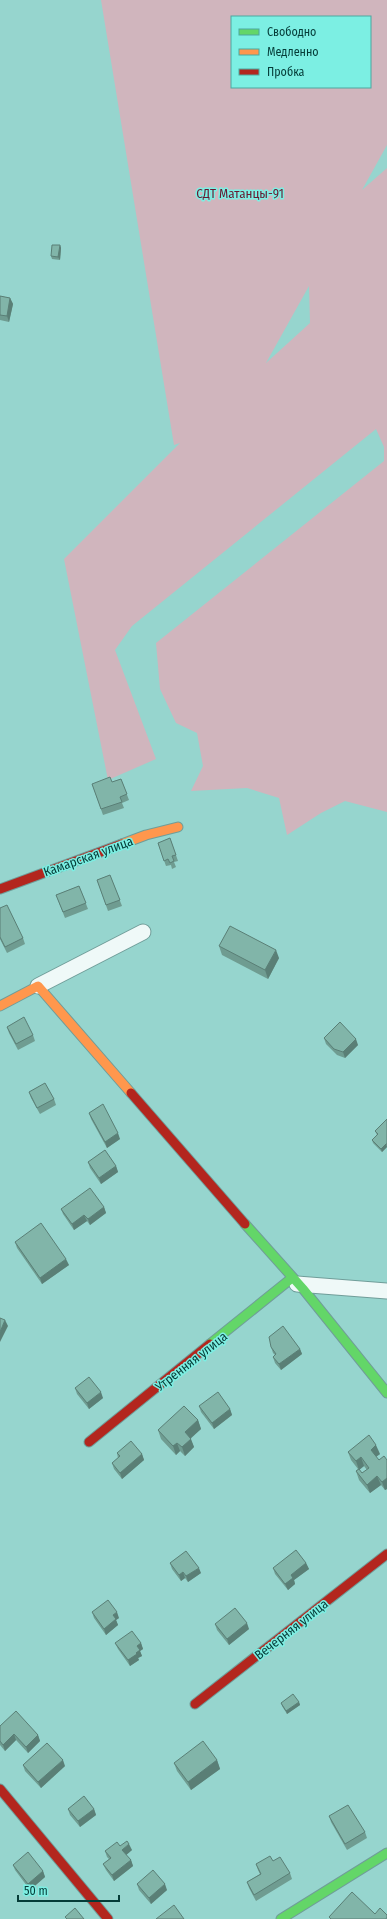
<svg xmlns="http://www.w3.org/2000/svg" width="387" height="1919" font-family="'Fira Sans Condensed',sans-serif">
  <rect width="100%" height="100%" fill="#96d5ce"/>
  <path fill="#d0b5bd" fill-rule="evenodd" d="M101,0h286v145l-25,45 25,-22v644l-42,-11 -24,12 -34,22 -8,-37 -32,-10 -56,3 12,-25 -6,-33 -21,-10 -16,-34 -4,-46 228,-182v-14l-8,-18 -244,197 -17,24 41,109 -48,21 -44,-221 116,-116 -6,2zM232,17h138v70h-138zM309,286l1,37 -44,40z"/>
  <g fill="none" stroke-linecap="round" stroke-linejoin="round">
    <defs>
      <g id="street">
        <polyline points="38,986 143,932"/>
        <polyline points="297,1284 387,1291"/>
      </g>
      <g id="fast">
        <polyline points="245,1224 304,1290 387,1393"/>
        <polyline points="210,1344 292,1278"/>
        <polyline points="281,1919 387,1853"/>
      </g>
      <g id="slow">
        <polyline points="122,844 146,835 178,827"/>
        <polyline points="0,1006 38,986 131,1093"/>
      </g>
      <g id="jam">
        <polyline points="0,889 122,844"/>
        <polyline points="131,1093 245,1224"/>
        <polyline points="89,1442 210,1344"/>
        <polyline points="195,1704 387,1554"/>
        <polyline points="0,1789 108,1919"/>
      </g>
    </defs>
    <use href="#street" stroke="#709d99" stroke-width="17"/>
    <use href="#fast" stroke="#709d99" stroke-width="11"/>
    <use href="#slow" stroke="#709d99" stroke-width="11"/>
    <use href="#jam" stroke="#709d99" stroke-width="11"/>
    <use href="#street" stroke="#eff9f8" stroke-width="15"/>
    <use href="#fast" stroke="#63d668" stroke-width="9"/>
    <use href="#slow" stroke="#ff974d" stroke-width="9"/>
    <use href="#jam" stroke="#b3261e" stroke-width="9"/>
  </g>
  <g fill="#6f9c91" fill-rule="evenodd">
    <polygon points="60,245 61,248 60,260 52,259 51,256"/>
    <polygon points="0,296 10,298 13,304 9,322 0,320"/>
    <polygon points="121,779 129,800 122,803 124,808 103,815 92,784 112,782"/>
    <polygon points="170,838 178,861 174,862 176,867 172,869 171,865 166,866 158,843"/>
    <polygon points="110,875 122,906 108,911 97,880"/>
    <polygon points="79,886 88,909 65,918 56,895"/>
    <polygon points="0,908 23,938 25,944 7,953 0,939"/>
    <polygon points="219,946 279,958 268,979 222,955"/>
    <polygon points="7,1027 33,1035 35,1041 18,1050 9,1033"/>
    <polygon points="324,1038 358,1045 345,1058 337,1055 326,1044"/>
    <polygon points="29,1092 54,1099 56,1105 40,1114 31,1098"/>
    <polygon points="89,1113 120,1139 107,1148 91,1119"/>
    <polygon points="387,1119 387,1147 382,1152 373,1143 372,1140 377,1135 375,1131"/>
    <polygon points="88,1162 116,1166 118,1172 101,1184 90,1168"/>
    <polygon points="104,1207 106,1213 90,1225 87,1221 74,1230 63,1214 61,1209"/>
    <polygon points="15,1242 69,1265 42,1284 17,1248"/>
    <polygon points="271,1347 300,1349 302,1354 281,1370 275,1363 273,1357 275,1355 273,1353"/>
    <polygon points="75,1388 103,1398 89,1409 77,1394"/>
    <polygon points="199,1406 230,1409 232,1415 214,1429 201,1412"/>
    <polygon points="198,1420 201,1429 190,1438 194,1447 185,1456 180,1451 176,1455 161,1439 158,1430"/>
    <path d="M348,1452l32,2 -4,3 3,3h8v29l-2,1 -4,-5 -11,8 -11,-13 -3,-9 2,-2 -7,-9zM364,1466l3,4 -5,3 -3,-3z"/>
    <polygon points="117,1453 142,1454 144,1460 122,1479 114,1469 112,1463 118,1458"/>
    <polygon points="170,1563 201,1573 188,1582 185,1578 181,1581 172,1569"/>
    <polygon points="306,1563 309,1569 294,1580 295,1584 288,1590 275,1574 273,1568"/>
    <polygon points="92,1612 119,1618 116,1620 118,1625 106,1635 94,1618"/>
    <polygon points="215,1624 249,1629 229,1645 217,1630"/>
    <polygon points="115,1643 141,1643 143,1649 140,1651 142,1656 138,1658 139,1660 130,1666 118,1649"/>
    <polygon points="299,1702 300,1705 287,1714 282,1706 281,1703"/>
    <polygon points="0,1726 38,1735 40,1741 28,1753 16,1740 5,1751 0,1745"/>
    <polygon points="217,1760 220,1769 191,1790 177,1771 174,1763"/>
    <polygon points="23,1765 65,1766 41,1788 25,1771"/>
    <polygon points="68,1809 94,1809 96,1815 80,1827 70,1815"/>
    <polygon points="329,1816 365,1832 367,1838 347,1850 331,1822"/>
    <polygon points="120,1846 132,1850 126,1855 131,1860 133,1866 114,1881 106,1870 103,1864 109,1859 107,1857 105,1851"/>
    <polygon points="273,1861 290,1873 292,1879 256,1901 249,1888 247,1882 260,1874 258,1870 256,1864"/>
    <polygon points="13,1865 43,1871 45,1877 30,1890 15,1870"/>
    <polygon points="137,1884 167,1890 151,1904 139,1890"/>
  </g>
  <g fill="#5a7f76">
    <polygon points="60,245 61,248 60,260 58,257"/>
    <polygon points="10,298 13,304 9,322 7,316"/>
    <polygon points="276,950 279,958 268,979 265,970"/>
    <polygon points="356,1039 358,1045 345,1058 343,1052"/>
    <polygon points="118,1133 120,1139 107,1148 105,1142"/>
    <polygon points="386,1144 387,1147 382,1152 381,1149"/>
    <polygon points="116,1166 118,1172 101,1184 99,1178"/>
    <polygon points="104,1207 106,1213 90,1225 88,1219"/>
    <polygon points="84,1215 87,1221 74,1230 72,1224"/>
    <polygon points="66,1259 69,1265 42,1284 40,1278"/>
    <polygon points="5,1320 8,1326 0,1342 0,1332"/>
    <polygon points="300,1349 302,1354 281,1370 279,1364"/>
    <polygon points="101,1392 103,1398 89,1409 87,1403"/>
    <polygon points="230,1409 232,1415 214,1429 212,1423"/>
    <polygon points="198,1420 201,1429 188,1441 185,1432"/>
    <polygon points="191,1439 194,1447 185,1456 182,1447"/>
    <polygon points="177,1443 180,1451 176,1455 173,1446"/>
    <polygon points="376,1445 380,1454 374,1458 371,1450"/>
    <polygon points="142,1454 144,1460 122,1479 120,1473"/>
    <polygon points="361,1457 364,1466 359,1470 356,1461"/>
    <polygon points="377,1476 381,1485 370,1493 367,1485"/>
    <polygon points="387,1478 387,1489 385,1490 382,1482"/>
    <polygon points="306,1563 309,1569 294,1580 295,1584 288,1590 285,1584 291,1575"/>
    <polygon points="199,1568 201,1573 188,1582 186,1576"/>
    <polygon points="183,1572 185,1578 181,1581 179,1575"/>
    <polygon points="117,1612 119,1618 116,1620 118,1625 106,1635 104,1629 113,1615"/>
    <polygon points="247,1623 249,1629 229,1645 227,1639"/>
    <polygon points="141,1643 143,1649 140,1651 142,1656 138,1658 139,1660 130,1666 128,1660 136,1653 137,1646"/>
    <polygon points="299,1702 300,1705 287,1714 286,1711"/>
    <polygon points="14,1734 16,1740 5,1751 3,1745"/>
    <polygon points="38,1735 40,1741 28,1753 26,1747"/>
    <polygon points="63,1760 65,1766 41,1788 38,1782"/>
    <polygon points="217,1760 220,1769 191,1790 188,1782"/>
    <polygon points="94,1809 96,1815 80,1827 78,1821"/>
    <polygon points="129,1844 132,1850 125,1856 122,1850"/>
    <polygon points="131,1860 133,1866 114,1881 112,1875"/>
    <polygon points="43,1871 45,1877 30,1890 28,1884"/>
    <polygon points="165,1884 167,1890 151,1904 149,1898"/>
  </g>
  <g fill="#81b5a9" stroke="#5a7f76">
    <polygon points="52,245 60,245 58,257 51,256"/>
    <polygon points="0,296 10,298 7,316 0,315"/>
    <polygon points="110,777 112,782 121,779 127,794 120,797 122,802 101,809 92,784"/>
    <polygon points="170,838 176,855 172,856 174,861 170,863 168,859 164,861 158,843"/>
    <polygon points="110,875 120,900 106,905 97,880"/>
    <polygon points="79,886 86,903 63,912 56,895"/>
    <polygon points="7,905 23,938 5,947 0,937 0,908"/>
    <polygon points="230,926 276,950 265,970 219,946"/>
    <polygon points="24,1017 33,1035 16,1044 7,1027"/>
    <polygon points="340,1022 356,1039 343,1052 334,1049 324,1038"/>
    <polygon points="45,1083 54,1099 37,1108 29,1092"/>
    <polygon points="103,1104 118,1133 105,1142 89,1113"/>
    <polygon points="387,1119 387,1144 386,1144 381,1149 372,1140 378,1134 375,1131"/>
    <polygon points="105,1150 116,1166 99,1178 88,1162"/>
    <polygon points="90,1188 104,1207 88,1219 84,1215 72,1224 61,1209"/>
    <polygon points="41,1223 66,1259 40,1278 15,1242"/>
    <polygon points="0,1318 5,1320 0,1332"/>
    <polygon points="283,1326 300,1349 279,1364 273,1357 276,1354 271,1347 269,1337"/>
    <polygon points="89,1377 101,1392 87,1403 75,1388"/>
    <polygon points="218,1392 230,1409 212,1423 199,1406"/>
    <polygon points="184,1406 198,1420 185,1432 191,1439 182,1447 177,1443 173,1446 158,1430"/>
    <polygon points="369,1435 376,1445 371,1450 379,1460 384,1456 387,1460 387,1478 382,1482 377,1476 367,1485 356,1471 359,1469 362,1473 369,1468 361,1457 356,1461 348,1452"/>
    <polygon points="131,1441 142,1454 120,1473 112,1463 120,1456 117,1453"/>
    <polygon points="296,1550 306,1563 291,1575 293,1578 285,1584 273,1568"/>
    <polygon points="186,1551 199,1568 186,1576 183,1572 179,1575 170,1563"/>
    <polygon points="108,1600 117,1612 113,1615 116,1619 104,1629 92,1612"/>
    <polygon points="235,1608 247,1623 227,1639 215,1624"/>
    <polygon points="132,1631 141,1643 137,1646 140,1650 136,1653 137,1654 128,1660 115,1643"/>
    <polygon points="293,1694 299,1702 286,1711 281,1703"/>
    <polygon points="16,1711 38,1735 26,1747 14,1734 3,1745 0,1741 0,1726"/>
    <polygon points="203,1741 217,1760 188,1782 174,1763"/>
    <polygon points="47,1743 63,1760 38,1782 23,1765"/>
    <polygon points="84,1796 94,1809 78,1821 68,1809"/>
    <polygon points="348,1805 365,1832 345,1844 329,1816"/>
    <polygon points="127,1841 129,1844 122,1850 131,1860 112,1875 103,1864 111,1858 105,1851 117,1842 120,1846"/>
    <polygon points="28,1852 43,1871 28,1884 13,1865"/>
    <polygon points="270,1856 273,1861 280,1857 290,1873 254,1895 247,1882 261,1874 256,1864"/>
    <polygon points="153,1870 165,1884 149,1898 137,1884"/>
    <polygon points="352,1892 375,1914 380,1908 387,1915 387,1917 386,1919 331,1919 329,1917"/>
    <polygon points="174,1905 184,1919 156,1919"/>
    <polygon points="75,1908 84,1919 67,1919 65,1917"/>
  </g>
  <g text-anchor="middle" stroke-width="3" stroke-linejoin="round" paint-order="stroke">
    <g font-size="13" fill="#671931" stroke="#7cefe3">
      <text x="240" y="198">СДТ Матанцы-91</text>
    </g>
    <g font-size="13" fill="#053c38" stroke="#7cefe3">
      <text transform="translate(88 856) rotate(-20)" y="5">Камарская улица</text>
      <text transform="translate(191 1361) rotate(-38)" y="5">Утренняя улица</text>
      <text transform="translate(291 1629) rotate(-38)" y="5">Вечерняя улица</text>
    </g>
  </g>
  <rect x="231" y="16" width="140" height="72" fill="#7cefe3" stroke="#4ca79f"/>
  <rect x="239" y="29" width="20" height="6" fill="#63d668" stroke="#4ca79f"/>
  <text x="267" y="36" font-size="12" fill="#053c38">Свободно</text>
  <rect x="239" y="49" width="20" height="6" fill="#ff974d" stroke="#4ca79f"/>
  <text x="267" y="56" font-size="12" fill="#053c38">Медленно</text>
  <rect x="239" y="69" width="20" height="6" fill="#b3261e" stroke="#4ca79f"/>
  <text x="267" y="76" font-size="12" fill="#053c38">Пробка</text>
  <path d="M18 1895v6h101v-6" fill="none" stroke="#053c38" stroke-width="2"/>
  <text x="24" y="1895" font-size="12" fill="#053c38" stroke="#7cefe3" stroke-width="3" paint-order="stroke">50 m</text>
</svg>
